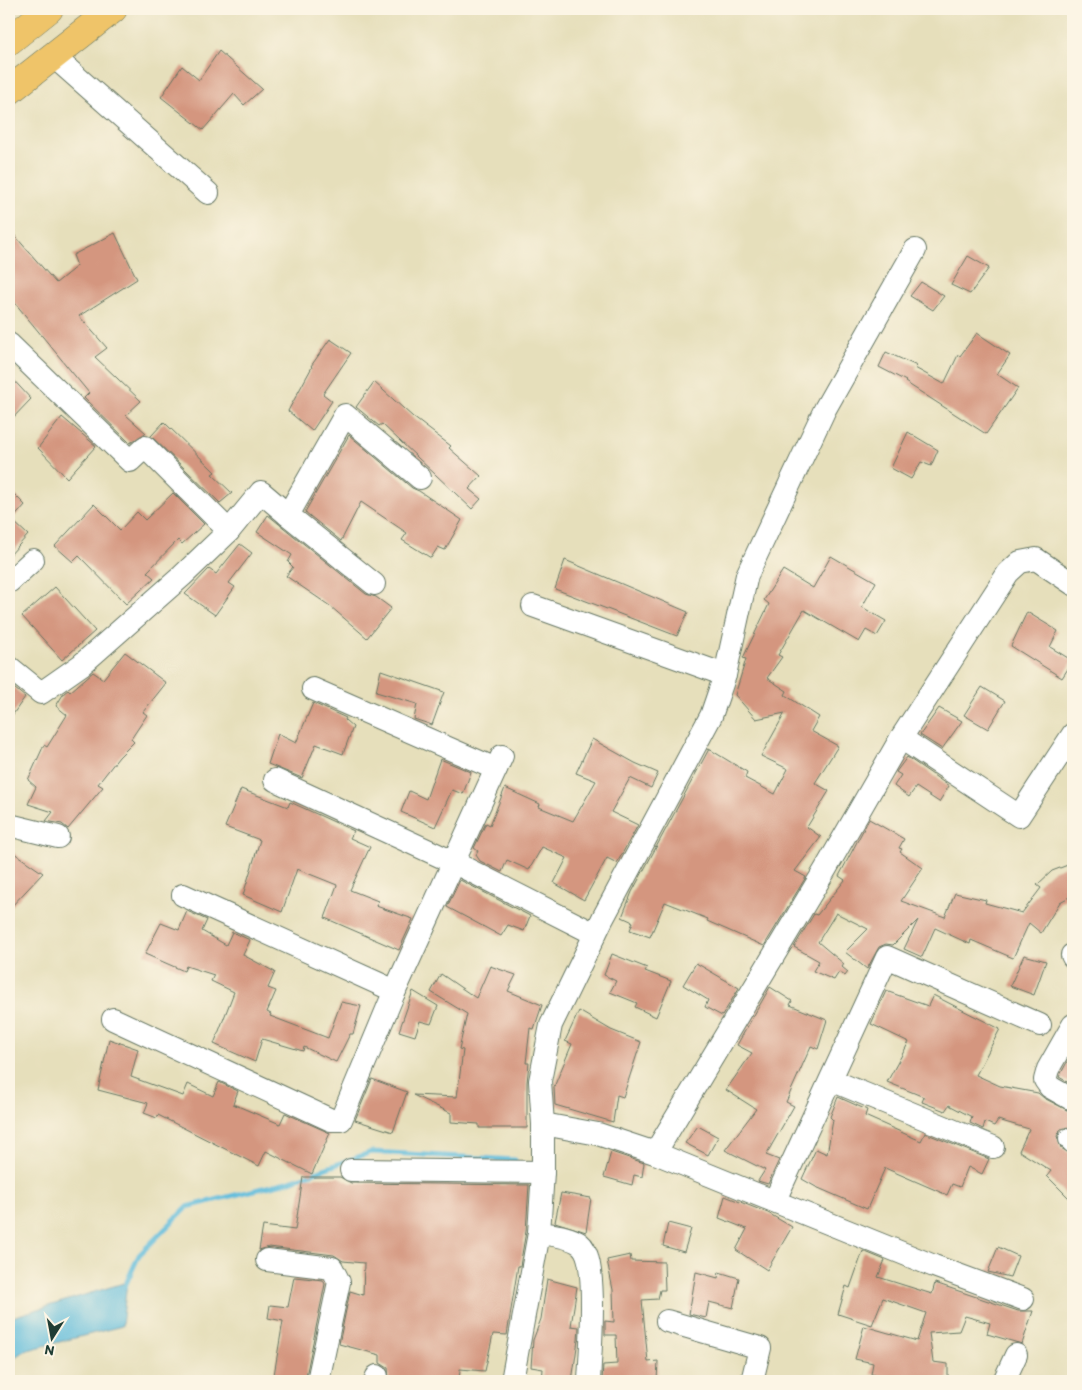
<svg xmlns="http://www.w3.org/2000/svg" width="1082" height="1390" font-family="Itim,sans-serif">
  <rect width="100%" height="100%" fill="#fcf5e5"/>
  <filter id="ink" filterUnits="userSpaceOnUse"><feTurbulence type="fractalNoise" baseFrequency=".02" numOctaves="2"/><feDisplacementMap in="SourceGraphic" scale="10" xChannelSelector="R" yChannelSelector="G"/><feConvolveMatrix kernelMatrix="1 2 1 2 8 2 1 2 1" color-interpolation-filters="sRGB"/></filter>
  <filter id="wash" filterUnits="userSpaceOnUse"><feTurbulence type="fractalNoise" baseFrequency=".0096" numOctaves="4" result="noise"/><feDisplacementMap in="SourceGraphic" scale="20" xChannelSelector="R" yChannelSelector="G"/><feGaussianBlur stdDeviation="1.12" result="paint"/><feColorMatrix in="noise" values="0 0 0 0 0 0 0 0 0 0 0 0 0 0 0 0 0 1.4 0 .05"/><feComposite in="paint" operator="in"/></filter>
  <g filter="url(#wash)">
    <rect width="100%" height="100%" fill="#e6dfbb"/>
    <polygon fill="#5dbbdb" stroke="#3e7c88" points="127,1282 122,1326 24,1351 9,1361 9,1318"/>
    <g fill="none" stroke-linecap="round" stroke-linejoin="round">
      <polyline stroke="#5dbbdb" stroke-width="5" points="125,1286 139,1255 187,1207 287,1182 372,1152 515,1160"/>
    </g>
    <g id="blocks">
      <g fill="#d4967f">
        <polygon points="219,51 262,89 244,105 234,94 203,130 161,97 182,66 199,80"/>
        <polygon points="9,229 56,283 77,266 73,255 115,233 137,279 79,316 107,348 95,357 141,401 126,415 146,433 144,434 130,443 84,398 89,393 15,303 9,309"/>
        <polygon points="968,256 989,268 970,294 951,285"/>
        <polygon points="921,282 944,296 933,310 910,296"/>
        <polygon points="977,333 1010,355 997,374 1018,388 986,434 905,382 906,381 879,367 886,352 917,366 915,368 944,384 958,355 960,356"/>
        <polygon points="330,339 351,353 323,394 332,401 312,431 288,411 312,367 311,366"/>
        <polygon points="9,375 31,399 9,422"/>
        <polygon points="374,382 413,417 451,446 449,448 481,476 469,489 481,499 472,509 382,424 379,426 356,407"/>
        <polygon points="62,417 96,446 67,478 38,448"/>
        <polygon points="164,422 215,472 212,474 232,493 220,503 151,436"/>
        <polygon points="908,432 938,450 931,466 921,462 911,479 891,468"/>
        <polygon points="349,435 412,488 419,491 462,520 445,550 438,547 431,558 402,540 407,533 361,502 341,541 305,512"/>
        <polygon points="9,489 25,505 12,520 28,535 9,556"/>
        <polygon points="173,493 204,524 182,544 178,540 147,572 154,578 126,604 79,556 73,562 55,546 94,504 120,530 137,512 145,520"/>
        <polygon points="268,515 366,594 376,597 391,608 367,638 330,606 286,576 293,567 288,562 292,555 257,532"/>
        <polygon points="240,544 252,553 229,583 235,587 215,615 185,594 209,569 216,574"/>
        <polygon points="831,556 876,582 862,607 886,621 877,636 866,630 859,642 804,610 778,655 782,657 767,678 787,691 785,695 819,717 811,731 838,746 815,783 829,791 807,827 821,837 795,871 806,877 764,946 707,921 708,919 665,902 650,937 630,930 633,922 622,917 632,892 709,749 747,772 745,778 775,794 788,769 761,756 785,713 756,719 735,695 746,659 743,658 769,604 764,600 783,570 813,588"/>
        <polygon points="565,560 688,612 677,636 555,589"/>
        <polygon points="55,587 95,631 62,660 22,616"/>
        <polygon points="1027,612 1058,631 1050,647 1073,661 1062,678 1011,646"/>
        <polygon points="125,652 166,683 143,712 147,715 131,739 134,742 119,757 98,784 103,787 68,829 62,824 46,821 53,812 28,804 36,787 28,780 44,745 47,747 67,715 56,706 64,693 68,690 70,692 93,672 103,679"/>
        <polygon points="381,670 444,692 432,725 414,719 417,704 376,692"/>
        <polygon points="9,684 25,697 9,720"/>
        <polygon points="982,687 1005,701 988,729 964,715"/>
        <polygon points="313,703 346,718 345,720 353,727 343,754 316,744 302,778 268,764 278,734 296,743"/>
        <polygon points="939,708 962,721 942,749 920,735"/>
        <polygon points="592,739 635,763 658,773 651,788 630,778 611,812 638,825 617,863 607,858 584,900 554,883 567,858 542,847 529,870 507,860 502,872 480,861 476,855 478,851 474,848 486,823 490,825 505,788 540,804 539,807 573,821 596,781 576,773"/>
        <polygon points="907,757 949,786 939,802 916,787 909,797 894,786 901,775 896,772"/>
        <polygon points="440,759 471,772 463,794 452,790 435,827 401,812 409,791 426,799"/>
        <polygon points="241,789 288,807 290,802 354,831 350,838 370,847 350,890 378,901 376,906 413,919 399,950 325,918 337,885 297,869 282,912 243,895 260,840 225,827"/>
        <polygon points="869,819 904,839 899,848 902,849 900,852 923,868 901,901 945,917 955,893 986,900 985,903 1022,913 1041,888 1037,885 1052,871 1073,863 1073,895 1060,902 1041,933 1029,923 1013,958 971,940 970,944 935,928 922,957 904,949 918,920 893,945 886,944 879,947 867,969 845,952 868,929 836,913 818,942 844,964 842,967 848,972 845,976 839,972 834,980 813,971 819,961 794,947 814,914 817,915 845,880 839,876"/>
        <polygon points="14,853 43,873 9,909 9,862"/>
        <polygon points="460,880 530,916 524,931 508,925 501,936 447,907"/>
        <polygon points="187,911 207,920 202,931 226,945 232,932 250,940 243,955 275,972 268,988 276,991 267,1012 271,1014 270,1016 328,1038 341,1002 361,1006 353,1034 350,1034 336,1062 304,1047 303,1051 262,1039 255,1062 214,1044 234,992 211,981 214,975 186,966 184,971 145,954 161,923 179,930"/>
        <polygon points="612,954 647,968 645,971 671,981 656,1017 635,1007 637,1003 610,992 616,981 604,975"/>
        <polygon points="1024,955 1046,961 1034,995 1010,986"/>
        <polygon points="696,963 739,988 722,1016 705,1007 708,1000 683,985"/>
        <polygon points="490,966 516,975 508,991 542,1005 534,1029 530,1028 526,1063 529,1063 527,1082 527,1128 479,1128 479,1124 451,1122 451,1113 413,1095 457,1097 463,1050 459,1049 467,1014 431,992 441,974 476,998"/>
        <polygon points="770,987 792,1001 790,1005 827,1020 818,1049 811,1046 786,1102 794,1106 766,1155 779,1160 768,1184 758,1181 765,1170 725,1150 756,1109 726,1090 752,1053 737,1045"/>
        <polygon points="413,991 438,1006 431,1024 420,1021 415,1036 399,1031"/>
        <polygon points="886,991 928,1006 933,995 1000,1029 976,1075 1000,1086 1038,1093 1044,1098 1073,1113 1073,1126 1061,1129 1057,1136 1061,1148 1073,1155 1073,1202 1047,1176 1051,1171 1019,1151 1029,1129 998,1120 994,1126 985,1122 983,1129 970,1123 972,1117 949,1105 945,1111 922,1102 924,1097 887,1082 909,1042 871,1024"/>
        <polygon points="579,1011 611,1030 641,1042 623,1097 617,1095 613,1122 555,1105 554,1087 572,1044 565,1041"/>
        <polygon points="109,1039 138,1049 131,1077 183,1096 188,1084 213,1096 219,1082 238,1091 233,1104 280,1124 285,1113 330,1133 312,1174 266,1151 259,1166 158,1115 157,1118 144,1113 148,1103 98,1090"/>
        <polygon points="1073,1051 1073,1085 1059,1077"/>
        <polygon points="372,1079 407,1092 393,1132 355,1120"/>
        <polygon points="838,1097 867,1110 865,1116 921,1141 925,1133 989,1159 982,1174 968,1167 960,1187 952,1184 947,1195 885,1168 867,1209 816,1187 802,1179 816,1149 827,1154 833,1120 830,1117"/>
        <polygon points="698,1126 718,1137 708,1155 685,1143"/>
        <polygon points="611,1152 644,1163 642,1177 634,1175 632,1185 604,1177"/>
        <polygon points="303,1177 340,1177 351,1183 529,1185 526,1231 520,1266 518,1266 507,1335 493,1334 485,1371 460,1369 459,1381 389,1381 388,1368 380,1363 380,1355 339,1344 350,1291 363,1295 364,1263 343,1261 334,1255 269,1247 259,1250 263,1226 295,1230"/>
        <polygon points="561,1193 591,1198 586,1232 555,1222"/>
        <polygon points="725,1196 768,1213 792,1227 767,1270 736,1250 747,1229 719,1218"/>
        <polygon points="668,1223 691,1229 684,1252 663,1246"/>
        <polygon points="998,1247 1018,1256 1010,1277 988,1272"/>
        <polygon points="863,1251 885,1260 878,1277 932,1294 935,1283 1018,1311 1033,1311 1022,1344 987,1334 990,1323 965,1316 959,1331 929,1333 933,1362 948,1364 948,1381 899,1381 871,1374 873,1363 855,1359 864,1326 917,1341 926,1313 883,1298 872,1325 838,1314 846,1286 850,1288"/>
        <polygon points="630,1255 631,1261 664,1262 665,1290 660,1290 658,1299 642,1300 648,1362 658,1361 657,1381 602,1381 603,1365 617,1364 616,1335 605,1335 605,1321 614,1322 613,1290 607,1260"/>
        <polygon points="696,1272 718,1278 719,1272 739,1278 733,1308 709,1302 706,1318 689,1314"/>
        <polygon points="294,1277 323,1280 325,1284 305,1381 273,1381 283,1321 268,1318 270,1305 288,1307"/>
        <polygon points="547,1279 577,1287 571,1326 579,1327 578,1340 572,1381 542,1381 543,1369 531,1367 533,1340 541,1319"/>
      </g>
    </g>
  </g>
  <g filter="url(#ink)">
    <use href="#blocks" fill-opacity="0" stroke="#657663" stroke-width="1"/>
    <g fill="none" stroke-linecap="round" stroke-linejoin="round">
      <defs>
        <g id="minor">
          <polyline points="53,56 208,193"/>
          <polyline points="9,344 130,461 145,447 229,531"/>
          <polyline points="288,515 374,584"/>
          <polyline points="9,582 33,560"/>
          <polyline points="533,606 725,675"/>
          <polyline points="9,667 41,693 81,665 182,576 229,531 261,492 288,515 345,415 420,478"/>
          <polyline points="313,689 496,769"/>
          <polyline points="901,738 1019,816 1073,734"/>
          <polyline points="275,780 455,863 595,934"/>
          <polyline points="9,825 58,837"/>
          <polyline points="183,895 395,991"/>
          <polyline points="1072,955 1073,957"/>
          <polyline points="113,1019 331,1120 341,1120 393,995 502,756"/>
          <polyline points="1073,1025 1048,1069 1045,1080 1050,1087 1073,1100"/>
          <polyline points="831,1080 993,1147"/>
          <polyline points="543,1124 598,1134 655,1153 934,1266 1023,1299"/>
          <polyline points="1070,1139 1073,1142"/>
          <polyline points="655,1153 825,870 901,738 1008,573 1020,562 1036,559 1073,584"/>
          <polyline points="351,1170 543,1172"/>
          <polyline points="775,1200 887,957 1040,1025"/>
          <path d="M539,1233c13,2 31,3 41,11 19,14 10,113 9,137"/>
          <polyline points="267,1260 332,1268 339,1282 318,1381"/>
          <polyline points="667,1321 760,1348 752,1381"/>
          <polyline points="375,1381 377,1376"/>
          <polyline points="512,1381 539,1233 543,1172 543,1124 540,1081 551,1025 603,918 711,716 725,675 747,575 825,409 915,250"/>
          <polyline points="1004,1381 1016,1355"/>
        </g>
        <g id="major">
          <polyline points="9,41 49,9"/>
          <polyline points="9,91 113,9"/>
        </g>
      </defs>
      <use href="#minor" stroke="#657663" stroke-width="24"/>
      <use href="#major" stroke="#657663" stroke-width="29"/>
      <use href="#minor" stroke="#fff" stroke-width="22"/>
      <use href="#major" stroke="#efc469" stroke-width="28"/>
    </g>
  </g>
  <rect width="1082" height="1390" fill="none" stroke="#fcf5e5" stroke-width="30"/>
  <g transform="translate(52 1338) rotate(191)" stroke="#fcf5e5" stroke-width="4" paint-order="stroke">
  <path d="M0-4L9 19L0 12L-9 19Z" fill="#1f3d34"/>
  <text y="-8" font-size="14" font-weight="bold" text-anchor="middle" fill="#1f3d34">N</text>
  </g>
</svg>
